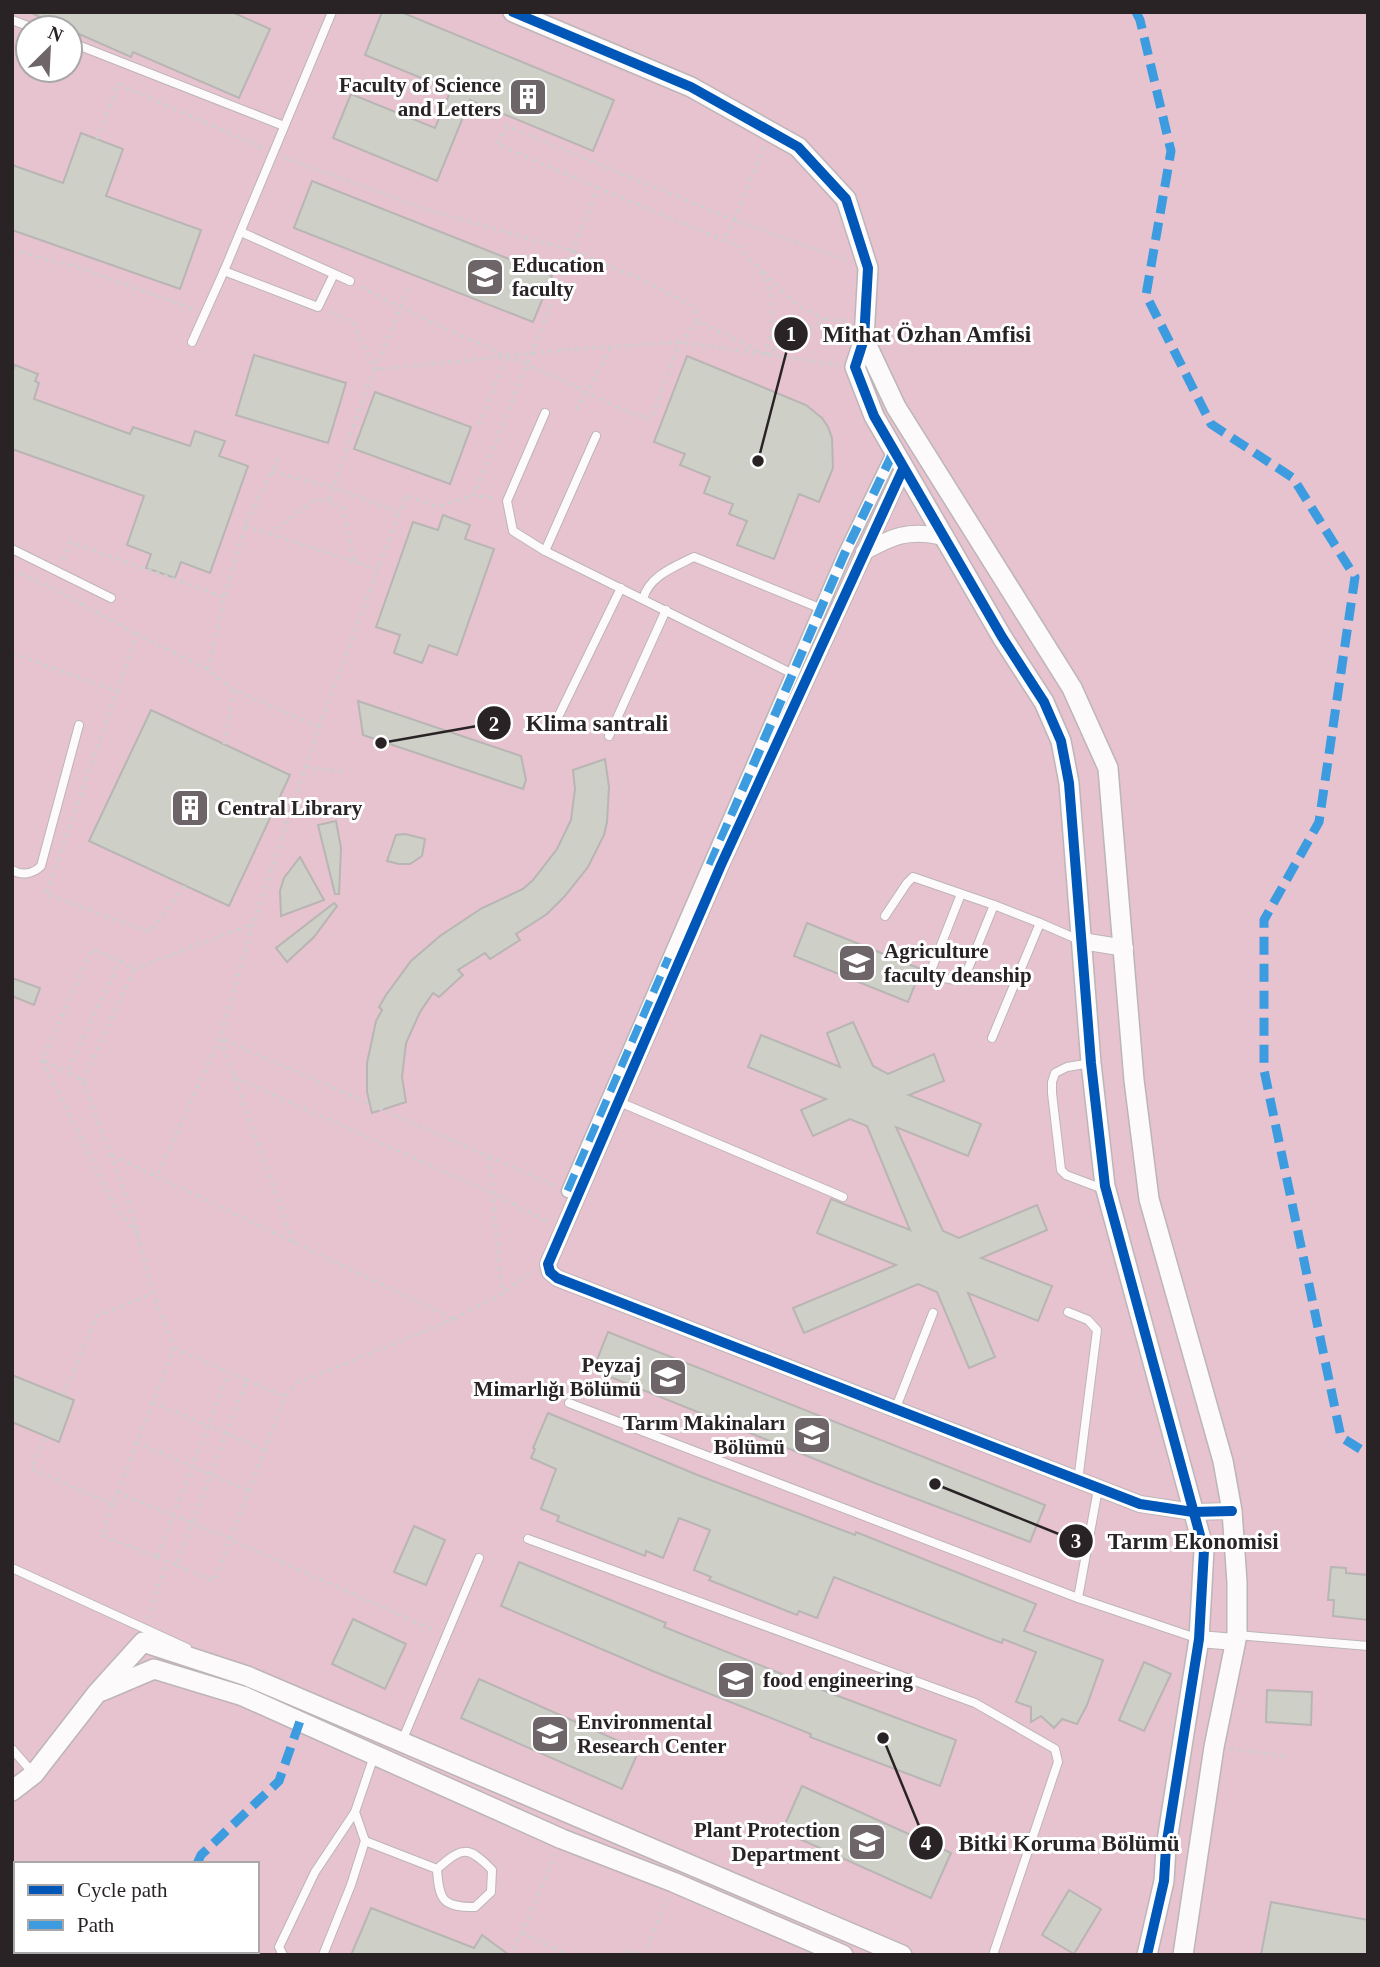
<svg xmlns="http://www.w3.org/2000/svg" width="1380" height="1967" font-family="Georgia,serif">
  <rect width="100%" height="100%" fill="#ebe0e3"/>
  <path fill="#e6c3ce" fill-rule="evenodd" d="M12,12h1356v1943h-1356zM28,28h42v42h-42zM16,1864h241v87h-241z"/>
  <g fill="#cecfc7" stroke="#b8b5b4" stroke-width="2">
    <polygon points="29,12 232,12 270,29 239,98 133,52 131,57 70,30 70,28 65,28"/>
    <polygon points="382,12 401,12 614,100 593,151 470,100 437,181 333,138 351,94 435,128 451,90 365,55"/>
    <polygon points="81,133 123,149 106,196 201,230 180,289 12,230 12,165 63,183"/>
    <polygon points="312,181 552,276 533,322 294,228"/>
    <polygon points="254,355 346,383 328,443 236,415"/>
    <polygon points="687,356 806,405 822,418 828,427 832,438 833,468 819,502 799,494 774,559 737,545 747,521 729,514 733,504 704,493 710,477 680,465 685,454 654,442"/>
    <polygon points="15,365 38,374 35,381 39,383 34,399 130,434 133,427 190,446 195,431 225,441 219,456 248,466 210,573 181,562 175,578 146,568 151,554 127,545 144,496 12,449 12,373"/>
    <polygon points="375,392 471,427 450,484 354,449"/>
    <polygon points="443,515 470,525 465,539 494,549 457,655 429,645 422,663 394,653 400,635 376,627 413,522 438,530"/>
    <polygon points="358,701 521,756 526,780 523,789 363,735"/>
    <polygon points="151,710 290,775 229,906 89,841"/>
    <polygon points="605,759 609,787 607,822 604,835 588,867 564,897 547,914 516,934 520,940 490,959 485,953 458,970 463,975 439,997 433,993 420,1012 406,1043 402,1077 406,1102 372,1113 367,1092 367,1063 376,1021 382,1010 379,1007 386,995 411,961 440,936 482,908 523,889 533,880 557,849 571,820 575,789 573,770"/>
    <polygon points="336,821 341,848 339,894 335,894 318,825"/>
    <polygon points="405,834 425,839 422,856 410,864 399,864 387,861 396,835"/>
    <polygon points="300,857 324,900 281,916 280,891 284,878"/>
    <polygon points="334,903 337,906 314,937 287,962 276,948"/>
    <polygon points="807,923 921,969 908,1002 794,956"/>
    <polygon points="12,978 40,988 34,1005 12,996"/>
    <polygon points="853,1022 873,1066 888,1074 934,1054 944,1081 909,1095 981,1124 968,1156 896,1127 943,1231 959,1238 1037,1205 1047,1230 981,1258 1052,1286 1038,1321 968,1293 995,1357 969,1368 937,1292 918,1284 804,1333 793,1308 896,1265 817,1233 831,1199 910,1230 867,1126 850,1119 813,1136 801,1110 826,1099 748,1067 761,1035 840,1067 827,1033"/>
    <polygon points="608,1332 1045,1505 1030,1542 872,1482 593,1370"/>
    <polygon points="12,1375 74,1400 59,1442 12,1422"/>
    <polygon points="548,1413 700,1476 855,1535 856,1532 1036,1604 1024,1631 1103,1660 1087,1705 1077,1724 1062,1719 1054,1728 1041,1716 1031,1722 1031,1707 1016,1702 1036,1652 1003,1639 1002,1643 988,1638 834,1577 817,1618 799,1611 797,1615 709,1580 711,1577 694,1570 710,1530 679,1518 663,1558 646,1551 645,1556 557,1521 559,1516 541,1509 556,1469 531,1458 535,1449 533,1448"/>
    <polygon points="414,1526 445,1540 426,1585 394,1572"/>
    <polygon points="519,1562 666,1623 664,1627 830,1693 956,1740 940,1786 810,1737 811,1734 655,1672 501,1606"/>
    <polygon points="1331,1567 1346,1568 1346,1573 1368,1575 1368,1620 1333,1616 1334,1600 1328,1600"/>
    <polygon points="353,1619 406,1644 385,1689 332,1664"/>
    <polygon points="1144,1662 1171,1674 1144,1731 1119,1720"/>
    <polygon points="479,1679 639,1750 622,1789 461,1718"/>
    <polygon points="1267,1690 1312,1692 1311,1725 1266,1722"/>
    <polygon points="802,1786 951,1853 931,1898 782,1831"/>
    <polygon points="1069,1890 1101,1909 1074,1954 1042,1935"/>
    <polygon points="1271,1902 1368,1920 1368,1955 1261,1955"/>
    <polygon points="371,1908 474,1948 482,1935 509,1955 351,1955"/>
  </g>
  <g fill="none" stroke-linecap="round" stroke-linejoin="round">
    <defs>
      <g id="service">
        <polyline points="12,20 33,28"/>
        <polyline points="70,42 284,126"/>
        <polyline points="241,232 350,281"/>
        <polyline points="224,271 318,307 334,274"/>
        <polyline points="192,342 224,271 332,12"/>
        <polyline points="545,413 507,501 513,531 545,551 793,674"/>
        <polyline points="12,549 111,598"/>
        <polyline points="545,551 596,436"/>
        <path d="M643,599c6,-23 31,-32 51,-42l128,52"/>
        <polyline points="559,715 621,588"/>
        <polyline points="609,736 666,610"/>
        <path d="M12,870c10,6 21,4 29,-4l38,-141"/>
        <path d="M961,894l-31,79c13,4 25,12 36,1l28,-69 46,18"/>
        <polyline points="885,916 907,883 913,877 994,905"/>
        <polyline points="992,1038 1040,923 1079,940"/>
        <polyline points="1091,1063 1067,1067 1055,1073 1052,1082 1052,1093 1061,1170 1066,1175 1103,1189"/>
        <polyline points="617,1101 843,1197"/>
        <polyline points="1068,1312 1088,1320 1097,1330 1078,1481"/>
        <polyline points="569,1403 1078,1598"/>
        <polyline points="895,1410 933,1313"/>
        <polyline points="1098,1489 1078,1598 1199,1639"/>
        <polyline points="528,1539 975,1703 1055,1749 1058,1762 993,1955"/>
        <polyline points="12,1568 187,1648"/>
        <polyline points="1237,1635 1368,1646"/>
        <polyline points="402,1741 479,1558"/>
        <polyline points="12,1749 33,1773"/>
        <path d="M365,1841l72,28c25,-22 31,-24 55,1l-1,22 -16,15c-32,0 -36,-6 -38,-38"/>
        <polyline points="283,1955 279,1947 315,1872 355,1812 374,1756"/>
        <polyline points="323,1955 351,1885 365,1841 355,1812"/>
      </g>
      <polyline id="pedestrian" points="568,1191 844,555 893,453"/>
      <g id="minor">
        <polyline points="903,469 721,865 548,1264 550,1272 557,1278 1140,1504 1193,1512 1232,1511"/>
        <path d="M864,552c29,-16 45,-23 79,-15"/>
        <polyline points="1082,941 1125,948"/>
        <polyline points="1199,1639 1235,1642"/>
      </g>
      <g id="tertiary">
        <polyline points="513,12 691,87 798,147 846,199 868,268 864,339 855,367 874,416 1002,637 1044,702 1061,741 1069,783 1091,1063 1105,1186 1204,1550 1199,1639 1166,1847 1164,1881 1147,1955"/>
        <polyline points="864,339 896,407 1072,688 1108,768 1134,1080 1149,1199 1223,1461 1232,1511 1237,1582 1237,1635 1214,1747 1183,1955"/>
        <polyline points="102,1691 154,1669 243,1696 562,1839 673,1882 843,1955"/>
        <polyline points="12,1791 34,1774 97,1693 143,1642 247,1676 902,1955"/>
      </g>
    </defs>
    <use href="#service" stroke="#bdb5b8" stroke-width="10"/>
    <use href="#pedestrian" stroke="#bdb5b8" stroke-width="15"/>
    <use href="#minor" stroke="#bdb5b8" stroke-width="18"/>
    <use href="#tertiary" stroke="#bdb5b8" stroke-width="22"/>
    <g stroke="#d0cdce" stroke-width="3.5" stroke-dasharray="3.5 5" stroke-linecap="butt">
      <polyline points="97,139 118,84 263,148"/>
      <polyline points="764,146 734,220 846,260"/>
      <polyline points="283,157 425,209 573,251 636,277 694,306 698,321"/>
      <polyline points="598,188 497,144 507,126 734,220 724,240"/>
      <polyline points="12,250 77,267 193,309"/>
      <polyline points="763,272 798,306 825,319 767,353"/>
      <path d="M361,287c65,34 133,64 201,93 29,13 59,32 89,39l29,-77 18,-21 67,33 6,-21 2,-34 -12,-28 -21,-24 -142,-59 -124,307"/>
      <polyline points="408,288 375,370 562,350 680,342 839,365"/>
      <polyline points="825,319 847,321"/>
      <polyline points="576,410 612,347"/>
      <polyline points="479,425 507,356"/>
      <polyline points="272,472 333,487 399,513"/>
      <polyline points="329,500 366,389 375,370 353,322 329,312"/>
      <polyline points="245,526 378,569 406,495 437,507 474,495 497,499"/>
      <polyline points="270,534 314,500 329,500 343,508 354,561"/>
      <polyline points="63,560 70,542 224,597"/>
      <polyline points="12,570 52,588 137,634"/>
      <polyline points="12,653 118,692"/>
      <polyline points="208,670 224,597 245,526 279,457"/>
      <polyline points="319,727 378,569"/>
      <polyline points="224,744 234,690"/>
      <polyline points="305,767 347,772"/>
      <polyline points="185,886 150,932 46,894 137,634 208,670 234,690 319,727 253,924"/>
      <polyline points="134,969 253,924 220,1038 157,1176"/>
      <polyline points="44,1061 67,1072"/>
      <polyline points="234,1077 492,1193 548,1222"/>
      <polyline points="83,1081 134,969 120,961"/>
      <polyline points="112,1155 454,1319"/>
      <polyline points="489,1157 502,1294"/>
      <polyline points="138,1233 117,1210 42,1060 92,949 120,961 67,1072 83,1081 130,1206 153,1293 174,1348 101,1535 157,1557 229,1372 247,1380 176,1565 214,1581 285,1397 297,1383 454,1319 502,1294 534,1270"/>
      <polyline points="293,1242 220,1038 556,1186"/>
      <polyline points="174,1348 229,1372"/>
      <polyline points="247,1380 285,1397"/>
      <polyline points="152,1402 265,1450"/>
      <polyline points="136,1442 249,1491"/>
      <polyline points="117,1492 230,1539 436,1631"/>
      <polyline points="113,1504 31,1469 97,1316 153,1293"/>
      <polyline points="157,1557 176,1565"/>
      <polyline points="148,1619 167,1561"/>
      <polyline points="1230,1749 1290,1757"/>
      <polyline points="522,1933 569,1955"/>
      <polyline points="514,1950 555,1855"/>
      <polyline points="610,1955 630,1951 646,1955"/>
      <polyline points="644,1955 667,1898"/>
      <polyline points="717,1955 741,1953 743,1955"/>
    </g>
    <use href="#service" stroke="#fcfafb" stroke-width="8"/>
    <use href="#pedestrian" stroke="#fcfafb" stroke-width="12"/>
    <use href="#minor" stroke="#fcfafb" stroke-width="16"/>
    <use href="#tertiary" stroke="#fcfafb" stroke-width="19"/>
    <g stroke="#3d9ce0" stroke-width="9" stroke-dasharray="18 9" stroke-linecap="butt">
      <polyline points="1136,12 1140,20 1171,151 1146,295 1211,424 1293,478 1355,577 1319,822 1264,920 1264,1070 1341,1437 1368,1454"/>
      <polyline points="710,865 844,555 893,453"/>
      <polyline points="568,1191 669,958"/>
      <polyline points="197,1864 201,1855 279,1781 300,1721"/>
      <polyline points="153,1955 154,1951"/>
    </g>
    <defs>
      <g id="cycleway">
        <polyline points="513,12 691,87 798,147 846,199 868,268 864,339 855,367 874,416 1002,637 1044,702 1061,741 1069,783 1091,1063 1105,1186 1204,1550 1199,1639 1166,1847 1164,1881 1147,1955"/>
        <polyline points="903,469 721,865 548,1264 550,1272 557,1278 1140,1504 1193,1512 1232,1511"/>
      </g>
    </defs>
    <use href="#cycleway" stroke="#fff" stroke-width="15"/>
    <use href="#cycleway" stroke="#0057b8" stroke-width="10"/>
  </g>
  <defs>
    <symbol id="building-square" viewBox="-11 -11 22 22"><rect x="-9" y="-9" width="18" height="18" rx="4" fill="#6d6568" stroke="#fff"/><path d="M-4-6H4V6H1V3H-1V6H-4ZM-2.5-4.3h1.7v1.8h-1.7ZM.8-4.3h1.7v1.8H.8ZM-2.5-1h1.7V.8h-1.7ZM.8-1h1.7V.8H.8Z" fill="#fff"/></symbol>
    <symbol id="university-square" viewBox="-11 -11 22 22"><rect x="-9" y="-9" width="18" height="18" rx="4" fill="#6d6568" stroke="#fff"/><path d="M0-5L7-2L0 1L-7-2ZM-4 1L0 2.5L4 1V4Q0 6-4 4Z" fill="#fff"/></symbol>
  </defs>
  <g fill-rule="evenodd">
    <use href="#building-square" x="506" y="75" width="44" height="44"/>
    <use href="#university-square" x="463" y="255" width="44" height="44"/>
    <use href="#building-square" x="168" y="786" width="44" height="44"/>
    <use href="#university-square" x="835" y="941" width="44" height="44"/>
    <use href="#university-square" x="646" y="1355" width="44" height="44"/>
    <use href="#university-square" x="790" y="1413" width="44" height="44"/>
    <use href="#university-square" x="714" y="1658" width="44" height="44"/>
    <use href="#university-square" x="528" y="1712" width="44" height="44"/>
    <use href="#university-square" x="845" y="1820" width="44" height="44"/>
  </g>
  <g text-anchor="middle" stroke-width="6" stroke-linejoin="round" paint-order="stroke">
    <g font-size="21" font-weight="bold" fill="#292325" stroke="#fff" text-anchor="start">
      <text x="501" y="92" text-anchor="end">Faculty of Science<tspan x="501" dy="24">and Letters</tspan></text>
      <text x="512" y="272">Education<tspan x="512" dy="24">faculty</tspan></text>
      <text x="217" y="815">Central Library</text>
      <text x="884" y="958">Agriculture<tspan x="884" dy="24">faculty deanship</tspan></text>
      <text x="641" y="1372" text-anchor="end">Peyzaj<tspan x="641" dy="24">Mimarlığı Bölümü</tspan></text>
      <text x="785" y="1430" text-anchor="end">Tarım Makinaları<tspan x="785" dy="24">Bölümü</tspan></text>
      <text x="763" y="1687">food engineering</text>
      <text x="577" y="1729">Environmental<tspan x="577" dy="24">Research Center</tspan></text>
      <text x="840" y="1837" text-anchor="end">Plant Protection<tspan x="840" dy="24">Department</tspan></text>
    </g>
  </g>
  <path fill="none" stroke="#292325" stroke-width="2.5" d="M758 461L791 334M381 743L494 723M935 1484L1076 1541M883 1738L926 1843"/>
  <g fill="#292325" stroke="#fff" stroke-width="2.5">
    <circle cx="758" cy="461" r="7"/>
    <circle cx="381" cy="743" r="7"/>
    <circle cx="935" cy="1484" r="7"/>
    <circle cx="883" cy="1738" r="7"/>
    <circle cx="791" cy="334" r="18"/>
    <circle cx="494" cy="723" r="18"/>
    <circle cx="1076" cy="1541" r="18"/>
    <circle cx="926" cy="1843" r="18"/>
  </g>
  <g font-size="21" text-anchor="middle" font-weight="bold" fill="#fff">
    <text x="791" y="341">1</text>
    <text x="494" y="731">2</text>
    <text x="1076" y="1548">3</text>
    <text x="926" y="1850">4</text>
  </g>
  <g font-size="23" text-anchor="middle" font-weight="bold" fill="#292325" stroke="#fff" stroke-width="6" stroke-linejoin="round" paint-order="stroke">
    <text x="927" y="342">Mithat Özhan Amfisi</text>
    <text x="597" y="731">Klima santrali</text>
    <text x="1193" y="1549">Tarım Ekonomisi</text>
    <text x="1069" y="1851">Bitki Koruma Bölümü</text>
  </g>
  <rect width="1380" height="1967" fill="none" stroke="#292325" stroke-width="28"/>
  <rect x="14" y="1862" width="245" height="91" fill="#ffffff" stroke="#a9a7a8" stroke-width="2"/>
  <rect x="28" y="1885" width="35" height="10" fill="#0057b8" stroke="#a9a7a8" stroke-width="2"/>
  <text x="77" y="1897" font-size="21" fill="#292325">Cycle path</text>
  <rect x="28" y="1920" width="35" height="10" fill="#3d9ce0" stroke="#a9a7a8" stroke-width="2"/>
  <text x="77" y="1932" font-size="21" fill="#292325">Path</text>
  <g transform="translate(49 49) rotate(24)"><circle r="33" fill="#ffffff" stroke="#a9a7a8" stroke-width="2"/>
  <path d="M0-5L12 26L0 18L-12 26Z" fill="#6d6568"/>
  <text y="-10" font-size="19" font-weight="bold" text-anchor="middle" fill="#292325">N</text>
  </g>
</svg>
